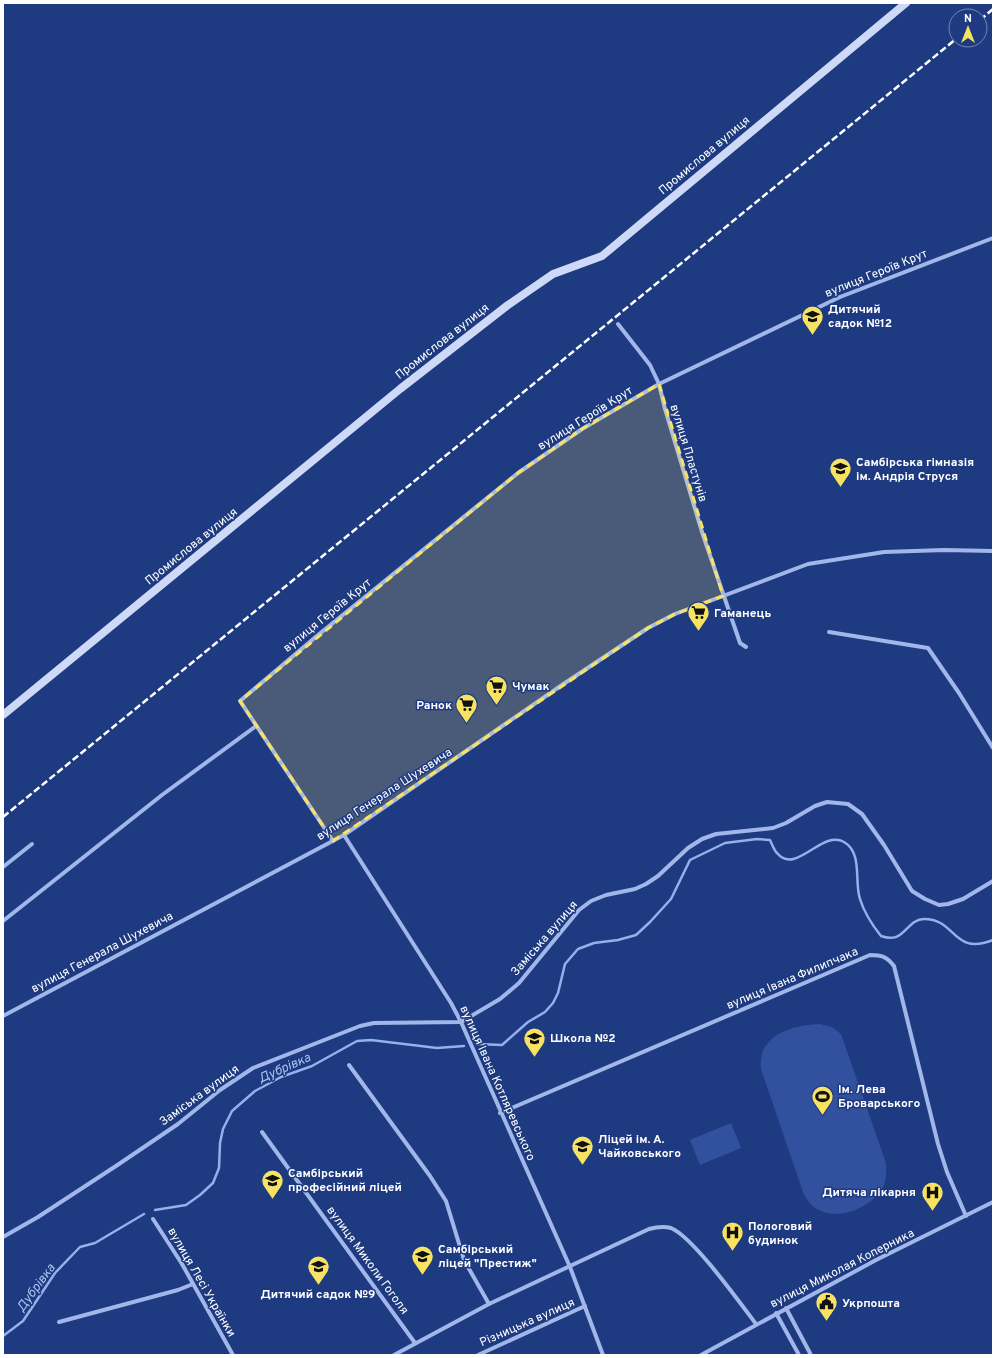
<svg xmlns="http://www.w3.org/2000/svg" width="996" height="1358" font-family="Overpass,sans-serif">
  <rect width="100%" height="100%" fill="#1e3a80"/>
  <g fill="#31519e">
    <path d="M820,1024l12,3 9,7 45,129c0,8 1,17 -3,24 -11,20 -43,34 -64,23 -7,-3 -11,-9 -15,-15l-43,-126c-4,-34 31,-44 59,-45z"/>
    <polygon points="731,1123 741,1148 700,1165 690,1140"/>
  </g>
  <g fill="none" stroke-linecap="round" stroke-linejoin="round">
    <g stroke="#95b0ea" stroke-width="2.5">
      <path d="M477,1044l25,1 26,-23 17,-10 8,-9 5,-10 7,-29 13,-15 16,-6 24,-3 18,-5 14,-13 21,-23 19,-39 35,-17 32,-4 13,1c2,4 4,10 7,13 19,23 45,-24 67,-11 19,11 10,40 16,57 4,13 13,27 21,37 24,9 25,-17 43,-17 33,0 28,37 69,21"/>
      <polyline points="155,1210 186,1205 200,1195 213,1183 219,1168 220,1143 223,1129 232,1111 255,1091 281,1077 312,1066 357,1041 371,1040 437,1048 464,1046"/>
      <polyline points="3,1336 23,1321 55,1273 80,1247 95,1243 144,1214"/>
    </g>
    <g stroke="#a2b7e9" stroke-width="4">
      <polyline points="618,324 650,365 659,384 665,409 702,532 740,643 746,647"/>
      <polyline points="829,632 928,648 959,693 993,748"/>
      <polyline points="344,835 451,1003 461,1022 570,1267 603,1355"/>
      <polyline points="333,841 240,701 318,635 518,473 582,429 659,384 840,297 993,238"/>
      <polyline points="3,867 32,844"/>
      <polyline points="3,921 162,795 256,726"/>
      <polyline points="3,1016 344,835 562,685 648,628 675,614 808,564 884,552 944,550 993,551"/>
      <polyline points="349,1065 430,1176 446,1201 464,1260 489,1304"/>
      <path d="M500,1113l370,-158c12,0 17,2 24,11l44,178 9,28 19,44"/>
      <polyline points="262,1132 415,1343"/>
      <polyline points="153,1219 182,1264 233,1355"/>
      <polyline points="3,1237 38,1217 119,1164 178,1124 220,1090 253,1068 360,1026 374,1023 461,1022 500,999 519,983 579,910 591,901 606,895 635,889 646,884 658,876 688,848 702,839 716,834 773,828 786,823 815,806 827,802 848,804 862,814 884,845 912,891 925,899 939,905 948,904 963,899 993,881"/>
      <polyline points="786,1308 811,1355"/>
      <polyline points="776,1313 799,1355"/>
      <polyline points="59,1322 178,1290 193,1284"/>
      <path d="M394,1355l95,-51 160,-75c7,-2 15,-3 22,-1 22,9 69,75 85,96"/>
      <polyline points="478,1355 585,1306"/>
      <polyline points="701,1355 876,1260 993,1202"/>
    </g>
    <polyline stroke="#cdd9f7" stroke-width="8" points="3,715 400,389 508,305 553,274 602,256 906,3"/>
    <g stroke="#fff" stroke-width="2.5" stroke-dasharray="7 3" stroke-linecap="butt">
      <polyline points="980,20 993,9"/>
      <polyline points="3,817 956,39"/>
    </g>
  </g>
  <path fill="#f8e360" fill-opacity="0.2" stroke="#f8e360" stroke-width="3" stroke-dasharray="8 5" stroke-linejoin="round" d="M659,384l64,212 -48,18 -27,14 -315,213 -93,-140 278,-228 64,-44z"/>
  <defs>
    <symbol id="school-pin" viewBox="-11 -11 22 30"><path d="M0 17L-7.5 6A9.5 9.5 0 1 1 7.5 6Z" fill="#f8e360" stroke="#1e3a80"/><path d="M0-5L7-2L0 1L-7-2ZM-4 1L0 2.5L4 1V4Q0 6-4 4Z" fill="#111"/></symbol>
    <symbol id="supermarket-pin" viewBox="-11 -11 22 30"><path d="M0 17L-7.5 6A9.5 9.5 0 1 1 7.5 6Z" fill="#f8e360" stroke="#1e3a80"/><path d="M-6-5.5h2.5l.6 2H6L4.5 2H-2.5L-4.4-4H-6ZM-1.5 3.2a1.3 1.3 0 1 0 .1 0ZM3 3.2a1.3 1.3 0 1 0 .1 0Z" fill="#111"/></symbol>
    <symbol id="stadium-pin" viewBox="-11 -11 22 30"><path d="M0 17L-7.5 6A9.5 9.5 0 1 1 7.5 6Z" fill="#f8e360" stroke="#1e3a80"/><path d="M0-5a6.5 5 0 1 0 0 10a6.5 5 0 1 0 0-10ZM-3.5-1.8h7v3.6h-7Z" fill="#111"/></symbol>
    <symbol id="university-pin" viewBox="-11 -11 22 30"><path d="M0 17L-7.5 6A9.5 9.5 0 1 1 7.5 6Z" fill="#f8e360" stroke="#1e3a80"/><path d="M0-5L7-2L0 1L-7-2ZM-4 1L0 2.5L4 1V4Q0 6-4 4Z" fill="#111"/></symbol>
    <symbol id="hospital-pin" viewBox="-11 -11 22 30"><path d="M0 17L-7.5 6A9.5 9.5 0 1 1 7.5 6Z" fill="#f8e360" stroke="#1e3a80"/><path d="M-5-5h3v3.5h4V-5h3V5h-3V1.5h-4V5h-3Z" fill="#111"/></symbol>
    <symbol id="civic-pin" viewBox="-11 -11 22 30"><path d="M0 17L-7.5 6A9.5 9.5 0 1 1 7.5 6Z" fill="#f8e360" stroke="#1e3a80"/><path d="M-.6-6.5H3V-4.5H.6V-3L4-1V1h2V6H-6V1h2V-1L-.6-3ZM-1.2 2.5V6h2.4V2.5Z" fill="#111"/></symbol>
  </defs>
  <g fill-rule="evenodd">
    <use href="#school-pin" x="800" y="304" width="25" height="34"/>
    <use href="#school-pin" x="828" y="456" width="25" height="34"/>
    <use href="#supermarket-pin" x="686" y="600" width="25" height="34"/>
    <use href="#supermarket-pin" x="484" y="674" width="25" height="34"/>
    <use href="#supermarket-pin" x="454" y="692" width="25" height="34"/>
    <use href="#school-pin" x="522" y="1026" width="25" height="34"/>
    <use href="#stadium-pin" x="810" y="1084" width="25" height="34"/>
    <use href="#school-pin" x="570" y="1134" width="25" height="34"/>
    <use href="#university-pin" x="260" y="1168" width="25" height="34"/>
    <use href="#hospital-pin" x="920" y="1180" width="25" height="34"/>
    <use href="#hospital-pin" x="720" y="1220" width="25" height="34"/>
    <use href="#school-pin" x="410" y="1244" width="25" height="34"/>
    <use href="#school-pin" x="306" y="1254" width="25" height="34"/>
    <use href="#civic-pin" x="814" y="1290" width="25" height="34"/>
  </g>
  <g text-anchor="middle" stroke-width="3" stroke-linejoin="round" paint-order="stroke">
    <g font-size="12" fill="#fff" stroke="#1e3a80">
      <text transform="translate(704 155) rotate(-40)" y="4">Промислова вулиця</text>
      <text transform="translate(876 273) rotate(-22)" y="4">вулиця Героїв Крут</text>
      <text transform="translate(442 341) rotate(-38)" y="4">Промислова вулиця</text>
      <text transform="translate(585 418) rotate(-32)" y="4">вулиця Героїв Крут</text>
      <text transform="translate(689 453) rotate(73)" y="4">вулиця Пластунів</text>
      <text transform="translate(191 546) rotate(-39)" y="4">Промислова вулиця</text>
      <text transform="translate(327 615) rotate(-39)" y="4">вулиця Героїв Крут</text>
      <text transform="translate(384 794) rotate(-33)" y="4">вулиця Генерала Шухевича</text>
      <text transform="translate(544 938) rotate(-49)" y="4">Заміська вулиця</text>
      <text transform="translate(102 952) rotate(-28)" y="4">вулиця Генерала Шухевича</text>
      <text transform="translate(792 978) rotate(-23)" y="4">вулиця Івана Филипчака</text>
      <text transform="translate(498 1083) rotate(66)" y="4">вулиця Івана Котляревського</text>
      <text transform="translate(199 1095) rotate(-36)" y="4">Заміська вулиця</text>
      <text transform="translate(368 1260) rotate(54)" y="4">вулиця Миколи Гоголя</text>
      <text transform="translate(842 1268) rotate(-27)" y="4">вулиця Миколая Коперника</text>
      <text transform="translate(202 1282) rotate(60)" y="4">вулиця Лесі Українки</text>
      <text transform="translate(527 1322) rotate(-24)" y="4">Різницька вулиця</text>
    </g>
    <g font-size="12" font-weight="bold" fill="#fff" stroke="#1e3a80" text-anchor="start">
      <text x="828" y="313">Дитячий<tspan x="828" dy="14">садок №12</tspan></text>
      <text x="856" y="466">Самбірська гімназія<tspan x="856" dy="14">ім. Андрія Струся</tspan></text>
      <text x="714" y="617">Гаманець</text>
      <text x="512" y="690">Чумак</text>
      <text x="452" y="709" text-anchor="end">Ранок</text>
      <text x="550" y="1042">Школа №2</text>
      <text x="838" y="1093">Ім. Лева<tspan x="838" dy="14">Броварського</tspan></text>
      <text x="598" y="1143">Ліцей ім. А.<tspan x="598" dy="14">Чайковського</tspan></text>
      <text x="288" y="1177">Самбірський<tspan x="288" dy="14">професійний ліцей</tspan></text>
      <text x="916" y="1196" text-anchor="end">Дитяча лікарня</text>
      <text x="748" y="1230">Пологовий<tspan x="748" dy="14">будинок</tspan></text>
      <text x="438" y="1253">Самбірський<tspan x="438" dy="14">ліцей "Престиж"</tspan></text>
      <text x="318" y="1298" text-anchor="middle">Дитячий садок №9</text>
      <text x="842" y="1307">Укрпошта</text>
    </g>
    <g font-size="13" font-style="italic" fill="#adc2f0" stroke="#1e3a80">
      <text transform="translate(284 1067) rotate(-24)" y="5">Дубрівка</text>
      <text transform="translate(35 1287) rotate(-54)" y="5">Дубрівка</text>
    </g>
  </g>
  <rect width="996" height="1358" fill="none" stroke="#ffffff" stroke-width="8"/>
  <g transform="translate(968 28)"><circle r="19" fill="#1e3a80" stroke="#7889b3"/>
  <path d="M0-3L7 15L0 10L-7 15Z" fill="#f8e360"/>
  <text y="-6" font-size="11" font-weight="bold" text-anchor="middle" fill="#ffffff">N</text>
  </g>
</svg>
